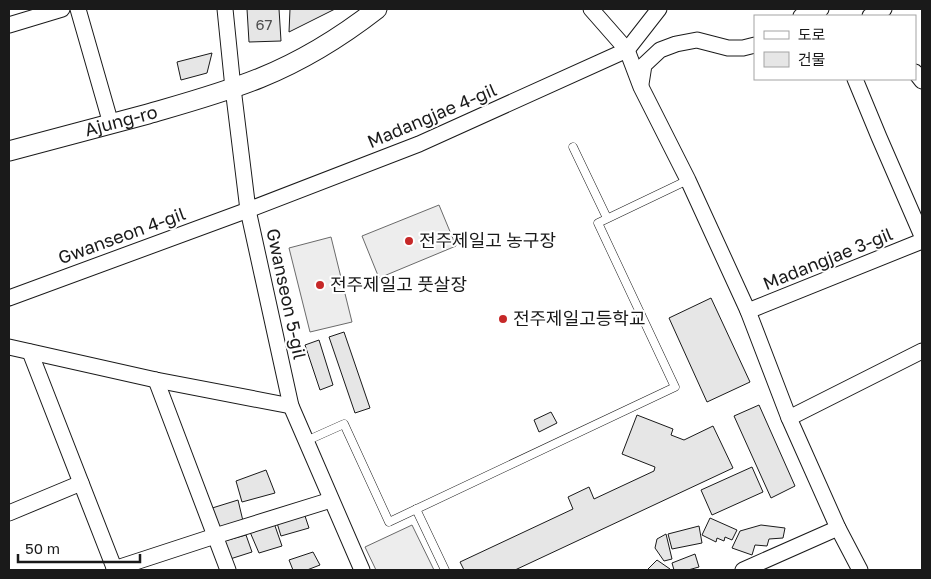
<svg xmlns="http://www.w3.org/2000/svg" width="931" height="579" font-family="'Golos Text','Noto Sans KR',sans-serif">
  <rect width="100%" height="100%" fill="#fff"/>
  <g fill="#ededed" stroke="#6a6a6a">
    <polygon points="439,205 456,246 379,278 362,236"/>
    <polygon points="331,237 352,322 310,332 289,248"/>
    <polygon points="412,525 434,570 376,570 365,547"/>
  </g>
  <g fill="#e6e6e6" stroke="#1a1a1a">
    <polygon points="247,9 279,9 281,41 249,42"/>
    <polygon points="290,9 335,9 289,32"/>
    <polygon points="212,53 207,73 181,80 177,62"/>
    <polygon points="711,298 750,382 707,402 669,318"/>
    <polygon points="344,332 370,408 355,413 329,337"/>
    <polygon points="319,340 333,385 320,390 305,345"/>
    <polygon points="759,405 795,486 771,498 734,416"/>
    <polygon points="551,412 557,423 539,432 534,420"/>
    <polygon points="637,415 673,429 671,435 684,440 713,426 733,468 515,570 464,570 460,562 573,509 568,497 589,487 594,499 654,471 655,467 622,454"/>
    <polygon points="752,467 763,492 712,515 701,490"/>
    <polygon points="266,470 275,493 242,502 236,481"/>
    <polygon points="238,500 243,521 216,530 209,509"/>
    <polygon points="304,513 309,528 281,536 277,523"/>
    <polygon points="710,518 737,530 732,540 725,537 724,541 717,538 716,542 702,535"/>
    <polygon points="274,523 282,546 259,553 250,532"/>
    <polygon points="761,525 785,528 783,538 769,539 767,546 755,545 752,555 732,548 740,531"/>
    <polygon points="699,526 702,543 672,549 668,534"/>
    <polygon points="666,534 672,559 664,561 655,548 657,539"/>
    <polygon points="246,535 252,552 227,560 221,542"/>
    <polygon points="313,552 320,565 307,570 293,570 289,560"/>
    <polygon points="695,554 699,567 688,570 674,570 672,563"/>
    <polygon points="657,560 670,569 669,570 647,570"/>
  </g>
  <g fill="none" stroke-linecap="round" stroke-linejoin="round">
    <defs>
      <g id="service">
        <polyline points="573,147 607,218"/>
        <polyline points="306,441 344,424 389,522 675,387 598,223 688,180"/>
        <polyline points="416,509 445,570"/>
      </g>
      <g id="minor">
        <polyline points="78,9 111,124"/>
        <polyline points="225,9 233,88 248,210 291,406 362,570"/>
        <polyline points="591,9 627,50 641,87 688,180 748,311 789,418 838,528 860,570"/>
        <polyline points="801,16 821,9"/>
        <polyline points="870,16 884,9"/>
        <polyline points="9,25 62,9"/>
        <polyline points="915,72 922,81"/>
        <polyline points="855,79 879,137 922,236"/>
        <polyline points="641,84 644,65 660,50 676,44 697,40 728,48 743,48 755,45"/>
        <polyline points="9,298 248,210 419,144 627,50 659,9"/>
        <polyline points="748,311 922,241"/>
        <polyline points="9,347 156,380 291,406"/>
        <polyline points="30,352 115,570"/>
        <polyline points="156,380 228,570"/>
        <polyline points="789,418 922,351"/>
        <polyline points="9,513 81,483"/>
        <polyline points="114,569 215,536 331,500"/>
        <polyline points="743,570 838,528"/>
      </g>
      <g id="tertiary">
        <path id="s1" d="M9,151c46,-12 93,-25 139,-37 38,-11 75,-21 112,-36 42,-17 81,-41 117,-69"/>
      </g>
    </defs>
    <use href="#service" stroke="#1a1a1a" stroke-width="9"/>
    <use href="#minor" stroke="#1a1a1a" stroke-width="17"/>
    <use href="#tertiary" stroke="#1a1a1a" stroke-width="21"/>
    <use href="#service" stroke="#fff" stroke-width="8"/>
    <use href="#minor" stroke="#fff" stroke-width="15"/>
    <use href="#tertiary" stroke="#fff" stroke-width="19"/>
  </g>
  <g fill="#c62828" stroke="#fff" stroke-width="2">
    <circle cx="409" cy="241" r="5"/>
    <circle cx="320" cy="285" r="5"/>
    <circle cx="503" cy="319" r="5"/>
  </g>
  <g text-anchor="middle" stroke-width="4" stroke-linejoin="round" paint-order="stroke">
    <g font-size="15" fill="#4d4d4d">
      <text x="264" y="30">67</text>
    </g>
    <g font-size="18" fill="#1a1a1a" stroke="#fff">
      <text transform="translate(432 116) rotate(-23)" y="6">Madangjae 4-gil</text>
      <text dy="6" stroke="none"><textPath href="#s1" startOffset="116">Ajung-ro</textPath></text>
      <text transform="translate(122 236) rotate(-20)" y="6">Gwanseon 4-gil</text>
      <text transform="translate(828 259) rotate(-22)" y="6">Madangjae 3-gil</text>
      <text transform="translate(286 294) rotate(78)" y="6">Gwanseon 5-gil</text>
    </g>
    <g font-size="18" fill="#1a1a1a" stroke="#fff" text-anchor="start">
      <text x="419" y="247">전주제일고 농구장</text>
      <text x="330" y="291">전주제일고 풋살장</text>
      <text x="513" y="325">전주제일고등학교</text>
    </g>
  </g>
  <rect width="931" height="579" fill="none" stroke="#1a1a1a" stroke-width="20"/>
  <rect x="754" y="15" width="162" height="65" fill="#ffffff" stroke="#a3a3a3"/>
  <rect x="764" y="31" width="25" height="8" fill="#ffffff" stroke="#a3a3a3"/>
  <text x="798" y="40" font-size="15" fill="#1a1a1a">도로</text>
  <rect x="764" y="52" width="25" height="15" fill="#e6e6e6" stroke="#a3a3a3"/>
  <text x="798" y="65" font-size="15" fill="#1a1a1a">건물</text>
  <path d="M18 554v8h122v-8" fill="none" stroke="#1a1a1a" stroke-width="2.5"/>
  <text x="25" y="554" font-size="15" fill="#1a1a1a" stroke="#ffffff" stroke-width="4" paint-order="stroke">50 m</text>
</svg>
